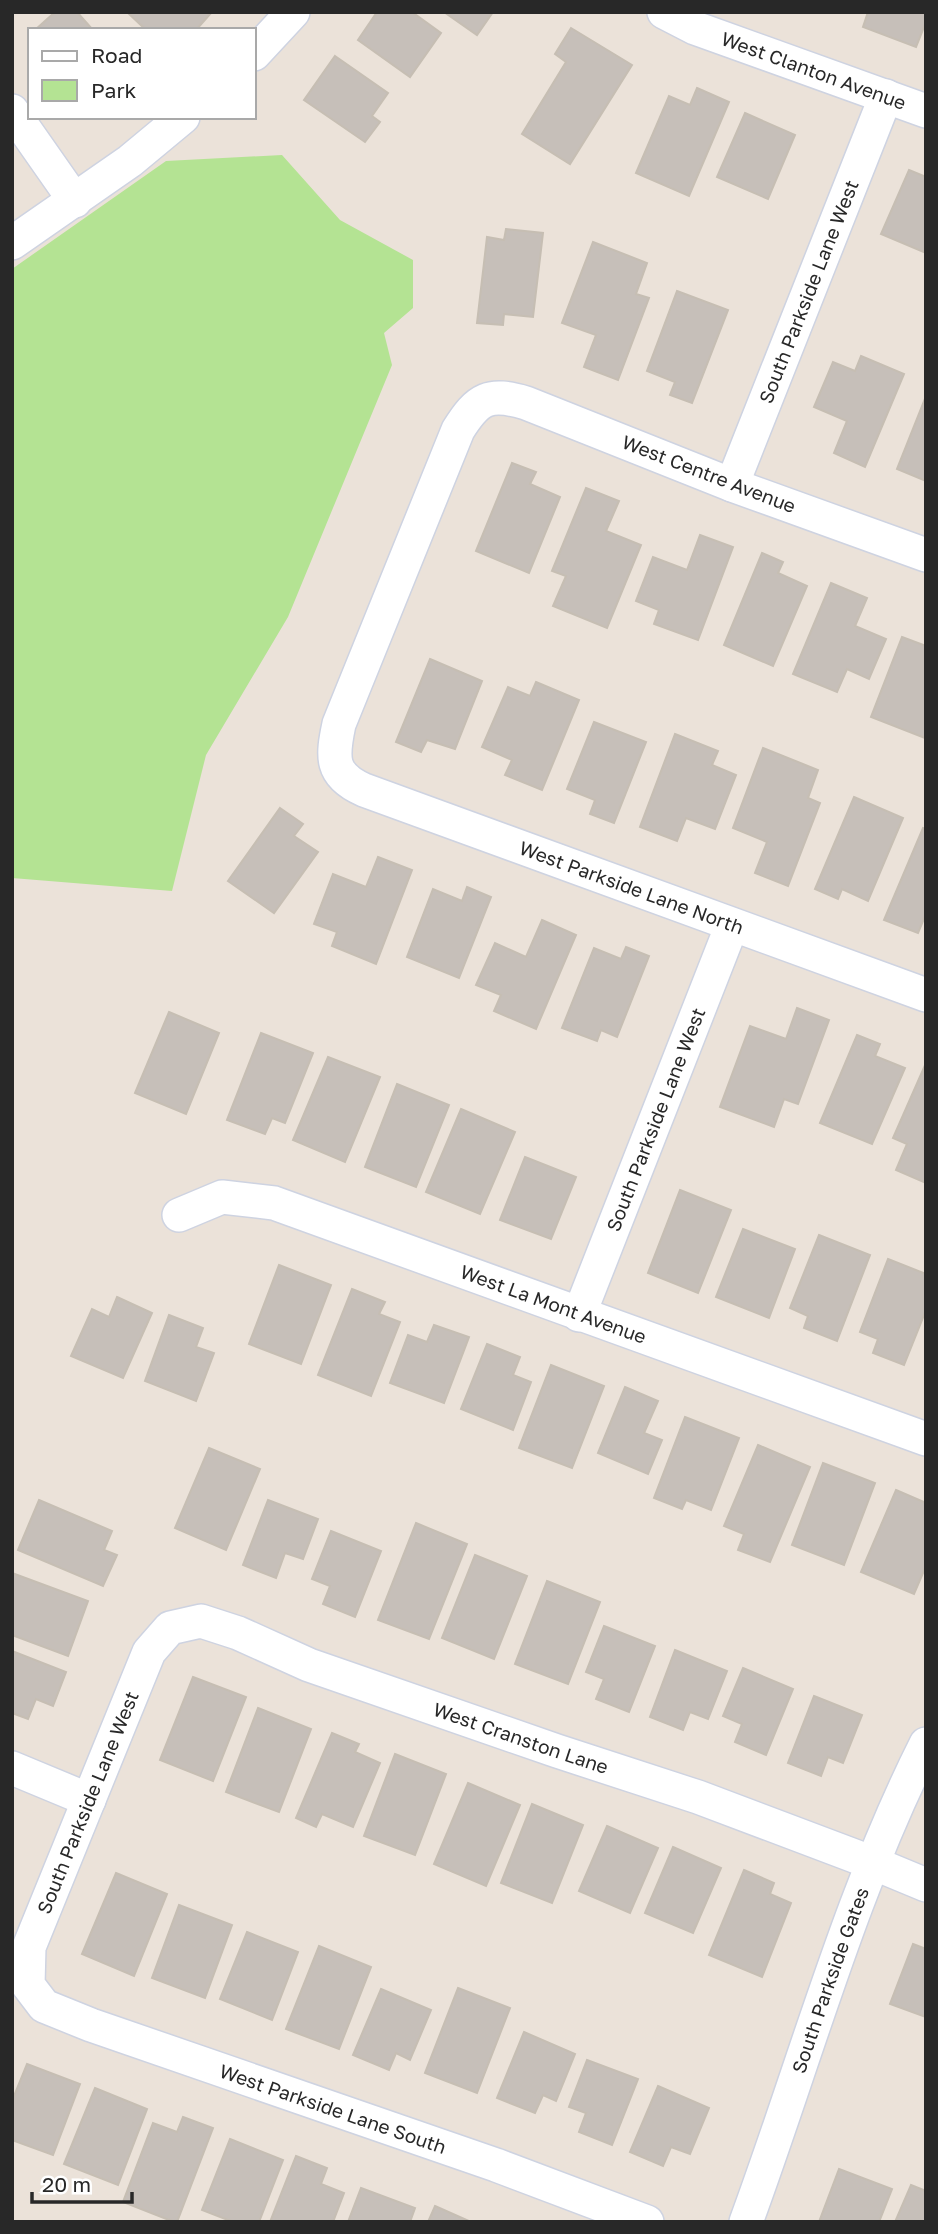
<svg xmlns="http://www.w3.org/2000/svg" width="938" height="2234" font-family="'Golos Text',sans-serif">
  <rect width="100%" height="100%" fill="#ebe2d9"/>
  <polygon fill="#b4e393" points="282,155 340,220 413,260 413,308 384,333 392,365 288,617 206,755 172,891 12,878 12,269 166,161"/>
  <g fill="#c6bfb9" stroke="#c6beb3" stroke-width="2">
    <polygon points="55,12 77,12 93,30 35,30"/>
    <polygon points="127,12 209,12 211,13 196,30 146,30"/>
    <polygon points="377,12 412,12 441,33 410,77 358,40"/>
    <polygon points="444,12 493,12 477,35"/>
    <polygon points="868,12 926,12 926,22 916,47 863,27"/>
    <polygon points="571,28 632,65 570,164 522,134 566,62 555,54"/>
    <polygon points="335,56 388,93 372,116 380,122 365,142 304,100"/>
    <polygon points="697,88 729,102 689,196 636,173 669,96 690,105"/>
    <polygon points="745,113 795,135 768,199 717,177"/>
    <polygon points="909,170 926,177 926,253 881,234"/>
    <polygon points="506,229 543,233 533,317 504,314 503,325 477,323 487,237 504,240"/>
    <polygon points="593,242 647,263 636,294 649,298 618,380 584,367 596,335 562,323"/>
    <polygon points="677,291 728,310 692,403 670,395 675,382 647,371"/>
    <polygon points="861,356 904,374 865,467 834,453 847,421 814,407 833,362 855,371"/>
    <polygon points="926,396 926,481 897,469"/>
    <polygon points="512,463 536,472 530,484 560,497 529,573 476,551"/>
    <polygon points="586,488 619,501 606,531 641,545 607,628 553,606 566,576 552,571"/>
    <polygon points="700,535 733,547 698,640 654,624 659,610 636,601 653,557 687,570"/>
    <polygon points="762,553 783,562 778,573 807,586 773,666 724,645"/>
    <polygon points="831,583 867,598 855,626 886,639 869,679 847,669 837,692 793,674"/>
    <polygon points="902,637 926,646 925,738 871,717"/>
    <polygon points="430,659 482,681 455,749 427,740 421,752 396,742"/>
    <polygon points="536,682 579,700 542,790 505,775 512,760 482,747 508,687 530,696"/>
    <polygon points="594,722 646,742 614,823 590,814 595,800 567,789"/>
    <polygon points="675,734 718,751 712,765 736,775 715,829 686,818 677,841 640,827"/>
    <polygon points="763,748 818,770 808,798 820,803 788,886 755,873 767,842 733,828"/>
    <polygon points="854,797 903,818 868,901 842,889 838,899 815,889"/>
    <polygon points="280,808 303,824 294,836 318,852 274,913 228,881"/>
    <polygon points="923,828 926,829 926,914 918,933 884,920"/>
    <polygon points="378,857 412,870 376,964 332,946 337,932 314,924 333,874 366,887"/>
    <polygon points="467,887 491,897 459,978 407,957 433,889 462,901"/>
    <polygon points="542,920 576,935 536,1029 494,1011 501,995 476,985 495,943 526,957"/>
    <polygon points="626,947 649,956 617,1037 601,1030 597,1041 562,1028 594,948 621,959"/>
    <polygon points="797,1008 829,1020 798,1104 784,1099 774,1127 720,1107 750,1026 786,1039"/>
    <polygon points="169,1012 219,1033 186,1114 135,1093"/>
    <polygon points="261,1033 313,1053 285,1123 272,1118 265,1134 227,1120"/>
    <polygon points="857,1035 880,1044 875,1056 905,1068 872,1144 820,1123"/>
    <polygon points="328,1057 380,1077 345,1162 293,1140"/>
    <polygon points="926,1063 926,1183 896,1170 907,1144 893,1138"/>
    <polygon points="397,1084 449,1105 416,1187 365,1167"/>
    <polygon points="461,1109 515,1132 480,1214 426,1192"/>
    <polygon points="525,1157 576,1177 551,1239 500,1220"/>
    <polygon points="680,1190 731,1210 698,1293 648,1273"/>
    <polygon points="743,1229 795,1249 769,1318 716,1297"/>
    <polygon points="819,1235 870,1255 837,1341 804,1328 808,1316 790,1308"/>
    <polygon points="888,1259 926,1274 926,1310 904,1365 873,1353 878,1339 860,1332"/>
    <polygon points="279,1265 331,1285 301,1364 249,1344"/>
    <polygon points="352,1289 385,1302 379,1314 400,1322 371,1396 318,1375"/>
    <polygon points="117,1297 152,1313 123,1378 71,1356 92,1309 109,1317"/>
    <polygon points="169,1315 203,1328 196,1347 214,1353 196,1401 145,1381"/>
    <polygon points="434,1325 469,1337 444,1403 390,1383 408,1335 427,1342"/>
    <polygon points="487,1344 520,1357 513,1375 531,1382 513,1430 461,1409"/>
    <polygon points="551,1365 604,1386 572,1468 519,1448"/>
    <polygon points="625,1387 658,1401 644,1433 662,1440 648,1474 598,1453"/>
    <polygon points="685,1417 739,1438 711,1510 686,1500 682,1509 654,1498"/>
    <polygon points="758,1445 810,1467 770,1562 738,1550 744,1534 724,1526"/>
    <polygon points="209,1448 260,1469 226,1550 175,1528"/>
    <polygon points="823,1463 875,1483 844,1565 792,1545"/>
    <polygon points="896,1490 926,1503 926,1566 914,1594 861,1572"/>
    <polygon points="39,1500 112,1531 104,1550 117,1555 103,1586 18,1550"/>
    <polygon points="268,1500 318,1519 303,1559 285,1553 276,1578 243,1565"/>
    <polygon points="416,1523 467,1544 429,1639 378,1620"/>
    <polygon points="331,1531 381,1551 355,1617 323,1604 330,1586 312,1579"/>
    <polygon points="475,1555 527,1576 494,1659 442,1638"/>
    <polygon points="12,1573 88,1601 68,1656 12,1635"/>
    <polygon points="547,1581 600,1602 568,1684 515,1664"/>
    <polygon points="604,1626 655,1646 629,1712 596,1699 604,1679 586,1672"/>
    <polygon points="675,1650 727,1671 708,1719 690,1712 683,1730 650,1717"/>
    <polygon points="12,1651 66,1672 53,1706 36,1699 28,1719 12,1713"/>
    <polygon points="743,1668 793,1689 766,1755 735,1742 742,1724 723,1716"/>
    <polygon points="193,1677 246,1697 213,1781 160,1760"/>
    <polygon points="814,1696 862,1715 843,1763 828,1757 821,1776 788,1763"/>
    <polygon points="258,1708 311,1729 279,1812 226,1792"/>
    <polygon points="332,1733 359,1744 355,1752 380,1763 353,1827 322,1814 316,1827 296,1818"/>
    <polygon points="395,1754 446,1774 415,1855 364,1836"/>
    <polygon points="468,1783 520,1805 486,1886 434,1864"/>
    <polygon points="532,1804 583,1825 552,1903 501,1883"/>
    <polygon points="607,1826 658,1848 630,1913 579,1891"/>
    <polygon points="673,1847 721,1868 693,1933 645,1913"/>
    <polygon points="744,1870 774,1883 770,1894 791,1903 762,1977 709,1955"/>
    <polygon points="116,1873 167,1894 134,1976 82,1954"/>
    <polygon points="179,1905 232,1925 205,1998 152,1978"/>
    <polygon points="247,1932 298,1952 272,2020 220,1999"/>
    <polygon points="913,1944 926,1949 926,2017 890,2004"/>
    <polygon points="319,1946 371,1967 339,2049 286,2029"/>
    <polygon points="458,1988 510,2008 477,2093 425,2073"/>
    <polygon points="381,1989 431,2010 410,2060 396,2053 389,2070 353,2055"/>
    <polygon points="524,2032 575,2054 556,2101 543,2095 535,2113 497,2098"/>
    <polygon points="587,2060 638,2079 612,2145 579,2132 586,2113 569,2107"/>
    <polygon points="27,2064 80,2084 53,2155 12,2140 12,2101"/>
    <polygon points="658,2086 709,2108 690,2154 671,2147 663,2166 630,2152"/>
    <polygon points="95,2088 147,2109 118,2185 64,2164"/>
    <polygon points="183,2117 213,2128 177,2222 174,2222 123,2202 153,2123 177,2132"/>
    <polygon points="230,2139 283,2160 259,2222 233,2222 202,2210"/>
    <polygon points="296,2156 327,2168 321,2184 344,2193 333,2222 270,2222"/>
    <polygon points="839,2169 892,2189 879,2222 819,2222"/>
    <polygon points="911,2185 926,2191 926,2222 895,2222"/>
    <polygon points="361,2188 415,2208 410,2222 348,2222"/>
    <polygon points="435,2206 471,2222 428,2222"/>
  </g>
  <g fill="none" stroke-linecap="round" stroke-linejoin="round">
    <defs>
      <g id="minor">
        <path id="s1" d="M664,12l31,16 231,83"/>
        <polyline points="254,54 293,12"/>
        <polyline points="12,111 75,201"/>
        <polyline points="12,243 130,161 183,117"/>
        <path id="s2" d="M732,485l154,-389"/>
        <path id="s3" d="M926,555l-194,-70 -206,-82c-37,-11 -48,-5 -68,27l-119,294c-7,33 -9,51 25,66l562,205"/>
        <path id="s4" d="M179,1215l43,-18 52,6 652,236"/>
        <path id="s5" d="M579,1315l153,-390"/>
        <polyline points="12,1768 89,1800"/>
        <path id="s6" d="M647,2222l-151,-57 -405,-140 -47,-19 -16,-21 1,-38 120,-295 21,-24 31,-7 37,12 71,32 248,86 141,46 175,66 53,22"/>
        <path id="s7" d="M746,2222c59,-160 103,-325 180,-478"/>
      </g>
    </defs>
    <use href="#minor" stroke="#ced3e1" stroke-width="36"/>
    <use href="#minor" stroke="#fff" stroke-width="33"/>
  </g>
  <g text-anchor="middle" stroke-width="7" stroke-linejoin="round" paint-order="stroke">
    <g font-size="19" fill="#282828" stroke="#fff">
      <text dy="7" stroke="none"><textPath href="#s1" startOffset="161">West Clanton Avenue</textPath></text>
      <text dy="7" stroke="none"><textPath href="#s2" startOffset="208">South Parkside Lane West</textPath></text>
      <text transform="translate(709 474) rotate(21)" y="7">West Centre Avenue</text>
      <text dy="7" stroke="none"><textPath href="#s3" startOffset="1192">West Parkside Lane North</textPath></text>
      <text dy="7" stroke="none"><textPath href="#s5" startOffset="210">South Parkside Lane West</textPath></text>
      <text dy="7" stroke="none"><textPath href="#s4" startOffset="396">West La Mont Avenue</textPath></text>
      <text dy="7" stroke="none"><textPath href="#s6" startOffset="1428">West Cranston Lane</textPath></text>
      <text dy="7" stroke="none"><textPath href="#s6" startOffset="861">South Parkside Lane West</textPath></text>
      <text dy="7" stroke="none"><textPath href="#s7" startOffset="256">South Parkside Gates</textPath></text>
      <text transform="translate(333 2109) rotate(19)" y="7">West Parkside Lane South</text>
    </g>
  </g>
  <rect width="938" height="2234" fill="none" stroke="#282828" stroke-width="28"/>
  <rect x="28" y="28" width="228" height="91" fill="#ffffff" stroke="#a9a9a9" stroke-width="2"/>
  <rect x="42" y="51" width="35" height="10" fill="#ffffff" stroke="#a9a9a9" stroke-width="2"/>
  <text x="91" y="63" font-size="21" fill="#282828">Road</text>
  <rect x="42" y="80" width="35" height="21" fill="#b4e393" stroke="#a9a9a9" stroke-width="2"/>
  <text x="91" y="98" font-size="21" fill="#282828">Park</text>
  <path d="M32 2192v10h100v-10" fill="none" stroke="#282828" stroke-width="3.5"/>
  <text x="42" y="2192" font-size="21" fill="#282828" stroke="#ffffff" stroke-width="5" paint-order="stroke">20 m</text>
</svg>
